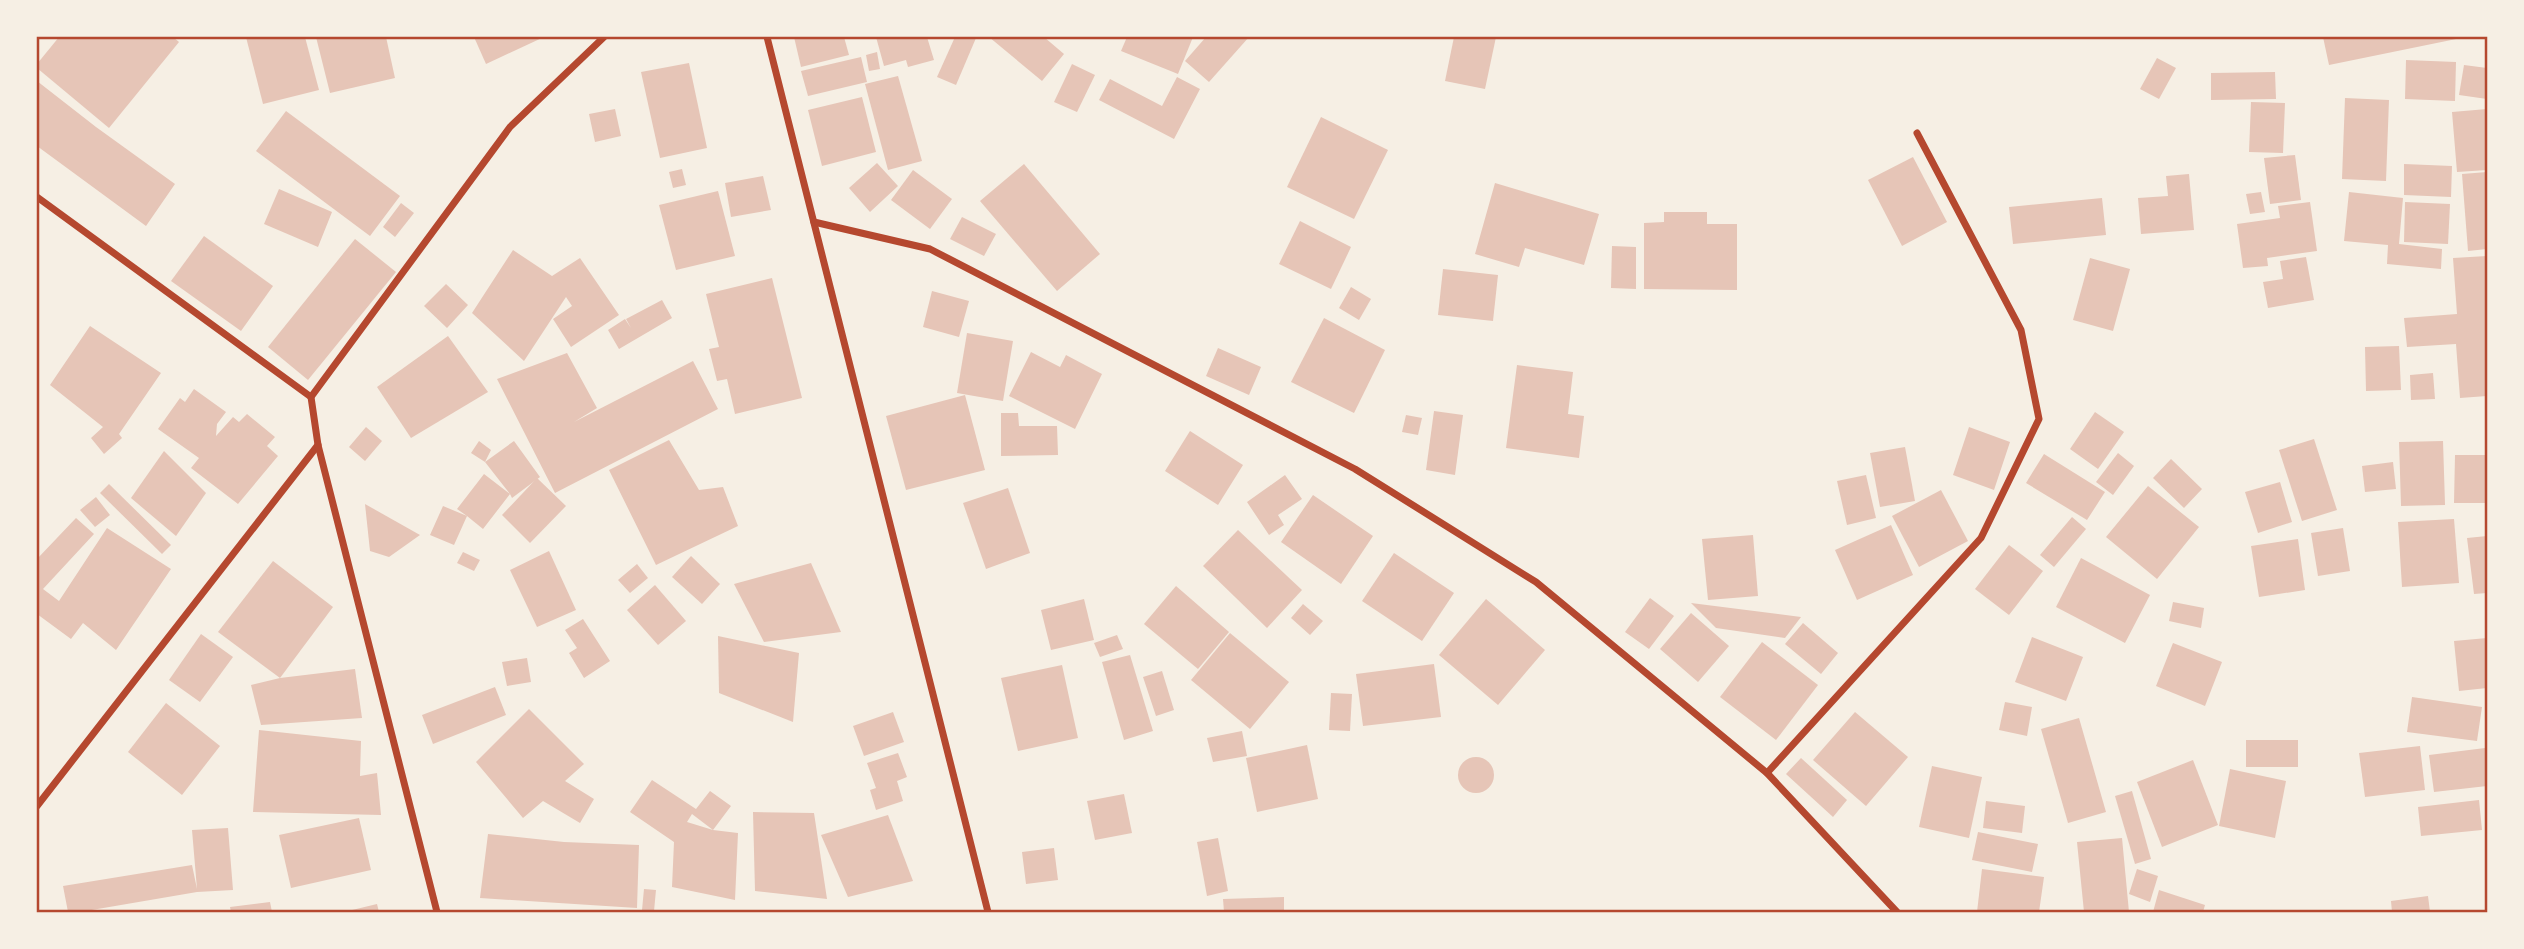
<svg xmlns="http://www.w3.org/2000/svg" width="2524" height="949" font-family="'Golos Text',sans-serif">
  <rect width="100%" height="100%" fill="#f6efe4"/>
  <g fill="#e6c5b7" fill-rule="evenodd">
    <polygon points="59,37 173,37 179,42 109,128 37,68 37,64"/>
    <polygon points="246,37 305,37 319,90 263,104"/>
    <polygon points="316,37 386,37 395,78 330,93"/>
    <polygon points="474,37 544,37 486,64"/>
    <polygon points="794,37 844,37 849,55 801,67"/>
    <polygon points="876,37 927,37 934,60 908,67 906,60 884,66"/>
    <polygon points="955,37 976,38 956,85 937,77"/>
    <polygon points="989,37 1044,37 1064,54 1042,81"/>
    <polygon points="1127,37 1193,37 1178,74 1121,51"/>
    <polygon points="1206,37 1249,37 1209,82 1185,61"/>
    <polygon points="1454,37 1496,37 1485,89 1445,81"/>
    <polygon points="2323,37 2461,37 2461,38 2329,65"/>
    <polygon points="877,52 880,69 869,71 866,55"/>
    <polygon points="861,57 867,82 808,96 801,71"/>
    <polygon points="2157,58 2176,68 2159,99 2140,89"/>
    <polygon points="2406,60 2456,62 2455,101 2405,99"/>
    <polygon points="689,63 707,148 660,158 641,72"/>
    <polygon points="1072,64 1095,75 1077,112 1054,102"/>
    <polygon points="2464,65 2487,68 2487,99 2459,95"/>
    <polygon points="2275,72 2276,99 2211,100 2211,73"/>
    <polygon points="898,76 922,161 888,170 865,84"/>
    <polygon points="1177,77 1200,89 1174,139 1099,100 1110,79 1162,106"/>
    <polygon points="37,81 96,127 175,184 146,226 37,146"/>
    <polygon points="862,97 876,152 822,166 808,110"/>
    <polygon points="2345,98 2389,100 2386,181 2342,179"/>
    <polygon points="2251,102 2285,103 2283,153 2249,152"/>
    <polygon points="615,109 621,136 595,142 589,114"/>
    <polygon points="2487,109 2487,170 2457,172 2452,112"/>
    <polygon points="286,111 400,196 370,236 256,151"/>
    <polygon points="1321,117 1388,150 1354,219 1287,187"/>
    <polygon points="2295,155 2301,200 2270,204 2264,158"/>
    <polygon points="1913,157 1947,222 1902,246 1868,180"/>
    <polygon points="877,163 898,186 870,212 849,188"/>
    <polygon points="1024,164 1100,254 1057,291 980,201"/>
    <polygon points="2404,164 2452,166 2451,197 2404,195"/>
    <polygon points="682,169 686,185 673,188 669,172"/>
    <polygon points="913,170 952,199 930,229 891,200"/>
    <polygon points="2487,172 2487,249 2468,251 2462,174"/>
    <polygon points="2189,174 2194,230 2141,234 2138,198 2168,196 2166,176"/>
    <polygon points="763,176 771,210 731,217 725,183"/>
    <polygon points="1495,183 1599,214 1584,265 1525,248 1519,267 1475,254"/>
    <polygon points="279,189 332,212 318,247 264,224"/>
    <polygon points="718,191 735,256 676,270 659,205"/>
    <polygon points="2261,192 2265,212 2250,214 2246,194"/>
    <polygon points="2349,192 2403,198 2399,244 2442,249 2441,269 2387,264 2388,245 2344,241"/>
    <polygon points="2102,198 2106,235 2013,244 2009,207"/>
    <polygon points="2310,202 2317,251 2267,258 2268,266 2243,268 2237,224 2280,218 2278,206"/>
    <polygon points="2405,202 2450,204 2448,244 2404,242"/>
    <polygon points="401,203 414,213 395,237 383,227"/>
    <polygon points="1664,212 1707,212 1707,224 1737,224 1737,290 1644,289 1644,223 1664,222"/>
    <polygon points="962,217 996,234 984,256 950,239"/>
    <polygon points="1300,221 1351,247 1331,289 1279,264"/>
    <polygon points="204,236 273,286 241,331 171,281"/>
    <polygon points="355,239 396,272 308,380 268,347"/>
    <polygon points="1612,246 1636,247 1636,289 1611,288"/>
    <polygon points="513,250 552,276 580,258 619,315 571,347 553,319 572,306 566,297 524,361 472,313"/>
    <polygon points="2487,256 2487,396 2460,398 2456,344 2407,347 2404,318 2457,314 2453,258"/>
    <polygon points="2306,257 2314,300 2268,308 2263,282 2283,279 2280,261"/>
    <polygon points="2090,258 2130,269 2113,331 2073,320"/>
    <polygon points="1443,269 1498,275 1493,321 1438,315"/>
    <polygon points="772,278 802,398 735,414 727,379 717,381 709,349 719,347 706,294"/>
    <polygon points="446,284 468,305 447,328 424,306"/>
    <polygon points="1351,287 1371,299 1359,320 1339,308"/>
    <polygon points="932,291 969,301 959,337 923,327"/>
    <polygon points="662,300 672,318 619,349 608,330 625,319 631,328 626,319"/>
    <polygon points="1324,318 1385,350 1354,413 1291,382"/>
    <polygon points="90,326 161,373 119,434 122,438 104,454 91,438 103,427 50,385"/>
    <polygon points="967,333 1013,341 1003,401 957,393"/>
    <polygon points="448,336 488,392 411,438 377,387"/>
    <polygon points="2399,346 2401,390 2366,391 2365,347"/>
    <polygon points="1218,348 1261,367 1249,395 1206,376"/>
    <polygon points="1031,352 1060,367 1066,355 1102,374 1075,429 1009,396"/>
    <polygon points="567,353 597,408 574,422 693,361 718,409 555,493 497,379"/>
    <polygon points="1517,365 1573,372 1568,414 1584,416 1579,458 1506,448"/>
    <polygon points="2433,373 2435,399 2411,400 2410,375"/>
    <polygon points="194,389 226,412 217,424 216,436 233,417 239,422 247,414 275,437 267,446 278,456 238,504 191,468 199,458 158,429 180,398 185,402"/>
    <polygon points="965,395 985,470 906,490 886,416"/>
    <polygon points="1434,411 1463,415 1455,475 1426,470"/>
    <polygon points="2095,412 2124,432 2098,469 2070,449"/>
    <polygon points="1001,413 1018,413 1019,426 1057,426 1058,455 1001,456"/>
    <polygon points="1406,415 1422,418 1418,435 1402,432"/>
    <polygon points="366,427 382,441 365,461 349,447"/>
    <polygon points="1969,427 2010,442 1994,490 1953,475"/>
    <polygon points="1190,431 1243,465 1218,505 1165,471"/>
    <polygon points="2314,439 2337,510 2302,521 2279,450"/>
    <polygon points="669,440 699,490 723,487 738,526 656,565 609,470"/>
    <polygon points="479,441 491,450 485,462 514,441 540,477 512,498 510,494 483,529 467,516 454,545 430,535 443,506 467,516 457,509 484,474 510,494 485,462 471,453"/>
    <polygon points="2443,441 2445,505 2401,506 2399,442"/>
    <polygon points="1905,447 1915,501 1880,507 1870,453"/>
    <polygon points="164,451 206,493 176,536 131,498"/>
    <polygon points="2118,453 2134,466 2113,495 2096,482"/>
    <polygon points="2044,454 2105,492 2087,520 2026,483"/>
    <polygon points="2455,455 2487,455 2487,503 2454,503"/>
    <polygon points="2171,459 2202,489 2184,508 2153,478"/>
    <polygon points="2393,462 2396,489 2365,492 2362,466"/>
    <polygon points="1285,475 1302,499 1278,515 1284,525 1269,535 1247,502"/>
    <polygon points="1866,475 1876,518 1847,525 1837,481"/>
    <polygon points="537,478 566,506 530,543 502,515"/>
    <polygon points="2280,482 2292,522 2258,533 2245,492"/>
    <polygon points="109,484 171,545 162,554 100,493"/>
    <polygon points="2148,486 2199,527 2157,579 2106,537"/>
    <polygon points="1008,488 1030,553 986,569 963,503"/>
    <polygon points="1941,490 1968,541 1919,567 1892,516"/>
    <polygon points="1313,495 1373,536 1341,584 1281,542"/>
    <polygon points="96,497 110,515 95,527 80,510"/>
    <polygon points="365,504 420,535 389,557 370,551"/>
    <polygon points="2072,517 2086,529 2054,567 2040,555"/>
    <polygon points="76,518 94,534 43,589 59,601 107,528 171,569 116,650 83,623 71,639 37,614 37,559"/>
    <polygon points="2454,519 2459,583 2402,587 2398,522"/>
    <polygon points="1891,525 1913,575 1857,600 1835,550"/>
    <polygon points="2343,528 2350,571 2318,576 2311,533"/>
    <polygon points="1238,530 1302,590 1267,628 1203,566"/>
    <polygon points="1753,535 1758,596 1708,600 1702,539"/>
    <polygon points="2487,536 2487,593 2474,594 2467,538"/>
    <polygon points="2298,539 2305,590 2259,597 2251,546"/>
    <polygon points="2009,545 2043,571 2009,615 1975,589"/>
    <polygon points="549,551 576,610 537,627 510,570"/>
    <polygon points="463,552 480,560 474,571 457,563"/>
    <polygon points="1394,553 1454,593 1422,641 1362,601"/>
    <polygon points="691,556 720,584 702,604 672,577"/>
    <polygon points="2081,558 2150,595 2125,643 2056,607"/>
    <polygon points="273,561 333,607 280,678 218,632"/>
    <polygon points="811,563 841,632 764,642 734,584"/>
    <polygon points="637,564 648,578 630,593 618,580"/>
    <polygon points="655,585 686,621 658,645 627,610"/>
    <polygon points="1176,586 1229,632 1198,669 1144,624"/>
    <polygon points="1650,598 1674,616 1649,649 1625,632"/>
    <polygon points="1084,599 1094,640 1051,650 1041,610"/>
    <polygon points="1486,599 1545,650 1498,705 1439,655"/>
    <polygon points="2173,602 2204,608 2201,628 2169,621"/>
    <polygon points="1691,603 1801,617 1785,638 1716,628"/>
    <polygon points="1303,604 1323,621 1310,635 1291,618"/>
    <polygon points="1691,613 1729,646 1698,682 1660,649"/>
    <polygon points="583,619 610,661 584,678 569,653 577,648 565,630"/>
    <polygon points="1803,623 1838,653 1821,674 1785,644"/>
    <polygon points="1230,633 1289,682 1250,729 1191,680"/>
    <polygon points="201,634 233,657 200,702 169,680"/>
    <polygon points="1117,635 1123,649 1100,657 1094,643"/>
    <polygon points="718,636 799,653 793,722 719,693"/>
    <polygon points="2032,637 2083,657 2066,701 2015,682"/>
    <polygon points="2487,638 2487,688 2459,691 2454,641"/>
    <polygon points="1762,642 1818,685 1776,740 1720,697"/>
    <polygon points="2173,643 2222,662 2205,706 2156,686"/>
    <polygon points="1130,655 1153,731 1124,740 1102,662"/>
    <polygon points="527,658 531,682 507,686 502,662"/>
    <polygon points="1434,664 1441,717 1363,726 1356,674"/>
    <polygon points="1062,665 1078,738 1018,751 1001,678"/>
    <polygon points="355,669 362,718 261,725 251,685 280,678"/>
    <polygon points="1162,671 1174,710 1156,716 1143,677"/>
    <polygon points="495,687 506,715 433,744 422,715"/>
    <polygon points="1331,693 1352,694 1350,731 1329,730"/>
    <polygon points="2412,697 2482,707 2477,741 2407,732"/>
    <polygon points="2005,702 2032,707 2027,736 1999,730"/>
    <polygon points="166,703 220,746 182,795 128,752"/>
    <polygon points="529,709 584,764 565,781 594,799 580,823 543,801 523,818 476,762"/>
    <polygon points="893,712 904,742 864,756 853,726"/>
    <polygon points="1855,712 1908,757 1866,806 1813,760"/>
    <polygon points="2079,718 2106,812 2068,823 2041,729"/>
    <polygon points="259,730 361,741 360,776 377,773 381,815 253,812"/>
    <polygon points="1242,731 1247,756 1213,762 1207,738"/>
    <rect x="2246" y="740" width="52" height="27"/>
    <polygon points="1307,745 1318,799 1257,812 1246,758"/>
    <polygon points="2420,746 2425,790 2365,797 2359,753"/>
    <polygon points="2485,748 2487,786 2434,792 2429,755"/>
    <polygon points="898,753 907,777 897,781 903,801 876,810 870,790 876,788 867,763"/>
    <circle cx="1476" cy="775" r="18"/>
    <polygon points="1801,758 1847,800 1833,817 1786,774"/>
    <polygon points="2193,760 2218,825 2162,847 2137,782"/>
    <polygon points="1932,766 1982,777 1969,838 1919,827"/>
    <polygon points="2230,769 2286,781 2275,838 2219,826"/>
    <path d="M652,780l44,29 14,-18 21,15 -18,24 25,3 -3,67 -63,-13 2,-45 -44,-30zM692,814l21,16 -26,-8z"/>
    <polygon points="2132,791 2151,859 2135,864 2115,796"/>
    <polygon points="1124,794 1132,833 1095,840 1087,801"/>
    <polygon points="2479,800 2482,830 2421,836 2418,807"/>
    <polygon points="1986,801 2025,806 2022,833 1983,828"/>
    <polygon points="753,812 814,813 827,899 755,891"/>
    <polygon points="888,815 913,881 848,897 821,835"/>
    <polygon points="359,818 371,870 291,888 279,835"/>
    <polygon points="228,828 233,890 197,892 80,912 68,912 63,886 192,865 197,889 192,830"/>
    <polygon points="1978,832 2038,844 2032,872 1972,860"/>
    <polygon points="488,834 564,842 639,845 637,908 480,898"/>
    <polygon points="1218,838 1228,891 1207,896 1197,842"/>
    <polygon points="2122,838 2129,912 2084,912 2077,842"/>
    <polygon points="1054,848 1058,880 1026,884 1022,852"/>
    <polygon points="1982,869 2044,877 2039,912 1977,912"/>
    <polygon points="2137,869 2158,876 2150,902 2129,894"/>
    <polygon points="644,889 656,890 654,911 642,910"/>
    <polygon points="2159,890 2205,905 2203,912 2153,912"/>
    <polygon points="2428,896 2430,912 2392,912 2391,901"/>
    <polygon points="1284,897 1284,912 1224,912 1223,899"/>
    <polygon points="270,902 272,912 231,912 230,907"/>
    <polygon points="377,904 379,912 348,912 348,911"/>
  </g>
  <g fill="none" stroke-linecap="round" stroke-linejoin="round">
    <g stroke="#b5482f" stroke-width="7">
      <polyline points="767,37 988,912"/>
      <polyline points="37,197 311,397"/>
      <polyline points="814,222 930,249 1355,469 1536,582 1767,773 1897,912"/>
      <polyline points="1767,773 1981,538 2039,419 2021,330 1917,133"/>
      <polyline points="37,806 318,445"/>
      <polyline points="437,912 318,445 311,397 510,127 604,37"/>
    </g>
  </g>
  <rect width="2524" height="949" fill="none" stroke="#f6efe4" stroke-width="77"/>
  <rect x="38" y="38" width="2448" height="873" fill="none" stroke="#b5482f" stroke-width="2.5"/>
</svg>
